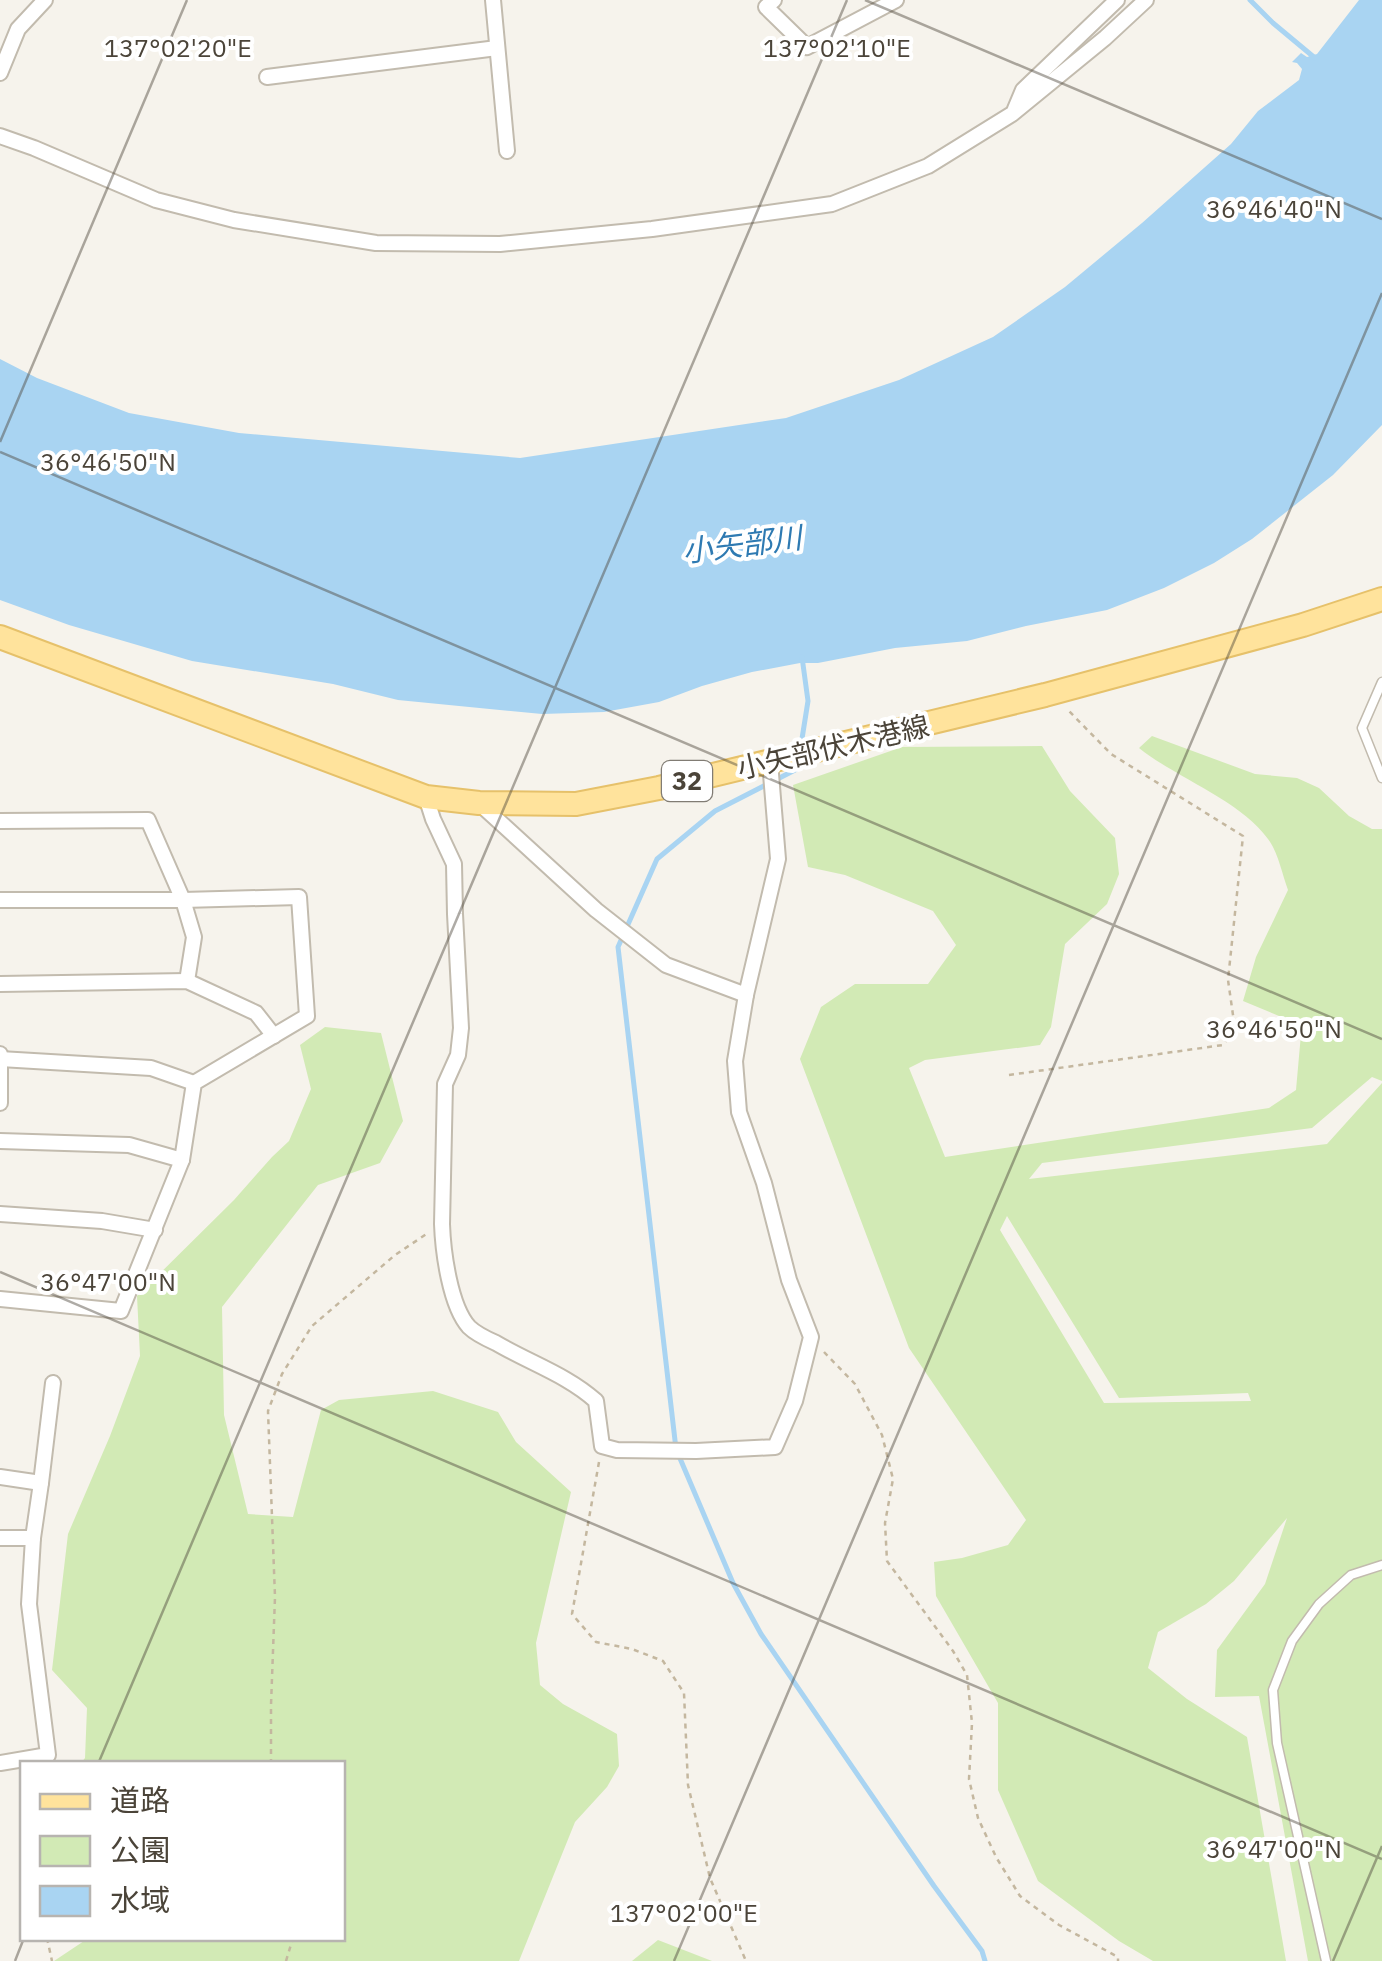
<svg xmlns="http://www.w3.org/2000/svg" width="1382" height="1961" font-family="'IBM Plex Sans','Noto Sans JP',sans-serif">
  <rect width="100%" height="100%" fill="#f6f3ec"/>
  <g fill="#d2eab5" fill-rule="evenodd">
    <path d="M1152,736l103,38 42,4 22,10 30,28 23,13h10v252l-10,-4 -60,51 -270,35 -13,16 298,-35 55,-61v878h-74l-49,-265 -44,1 2,-47 48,-66 22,-66 -53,63 -28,23 -48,28 -10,36 39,31 60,38 39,224h-133l-34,-20 -81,-60 -40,-91v-87l-62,-107 -2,-34 28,-4 46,-13 18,-25 -117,-172 -109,-289 21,-52 34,-23h73l28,-39 -23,-34 -88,-36 -37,-8 -15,-82 109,-38 140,-1 28,45 45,47 4,36 -12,30 -42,40 -14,83 -11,18 -115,15 -16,8 36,89 324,-49 27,-18 5,-56 -22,-18 -36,-15 13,-44 32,-67c-6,-16 -10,-38 -20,-51 -28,-39 -90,-60 -129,-91zM1007,1216l112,182 129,-5 3,8 -147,2 -104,-173z"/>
    <polygon points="325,1027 381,1033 403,1121 380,1163 318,1185 222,1307 224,1415 248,1514 293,1517 321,1410 339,1400 433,1391 498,1412 516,1442 571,1492 536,1643 540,1685 563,1704 617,1734 619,1766 607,1787 575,1822 519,1961 54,1961 87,1939 342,1938 342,1764 81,1763 85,1758 87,1708 52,1670 68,1534 110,1436 140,1356 137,1296 234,1200 272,1157 289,1141 311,1089 300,1045"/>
    <polygon points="658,1940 712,1961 632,1961"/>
  </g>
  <polygon fill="#a9d4f2" points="1359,0 1382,0 1382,425 1333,475 1252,539 1214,563 1164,588 1107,610 1026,626 967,641 895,648 818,663 800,663 752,672 702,686 659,702 604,712 542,714 398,700 333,684 192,661 69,625 0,600 0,359 37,378 129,413 239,433 520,458 786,418 899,380 993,337 1065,287 1142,223 1231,144 1258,111 1299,80 1302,69 1297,63 1292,62 1301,53 1307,57 1317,54"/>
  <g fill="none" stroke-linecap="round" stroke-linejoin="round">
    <g stroke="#a9d4f2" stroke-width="5">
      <polyline points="1250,0 1273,23 1315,58"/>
      <polyline points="801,745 808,701 802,657"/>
      <polyline points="798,761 797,769 715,811 657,859 618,947 676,1449 733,1583 761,1634 934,1886 982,1951 985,1961"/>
    </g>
    <defs>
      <g id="service">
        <polyline points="1382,682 1362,728 1382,778"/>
        <polyline points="1326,1961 1277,1743 1273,1690 1292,1641 1319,1604 1351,1575 1382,1565"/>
      </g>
      <g id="minor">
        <polyline points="493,0 507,151"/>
        <polyline points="774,0 766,7 807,47 896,0"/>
        <polyline points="0,73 18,29 45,0"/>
        <polyline points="267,77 497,48"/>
        <polyline points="1015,109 1023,90 1117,0"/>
        <polyline points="0,136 34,148 156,200 234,220 376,243 500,244 652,229 832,204 928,166 1012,114 1105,38 1146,0"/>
        <path d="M426,797l7,22 21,45 1,50 6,114 -3,27 -13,29 -3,140c1,28 8,82 27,103 7,7 18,12 27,16 34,20 71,32 100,58l6,45 15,4 79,1 79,-4 20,-46 16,-64 -22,-57 -25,-97 -25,-71 -4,-51 11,-66 32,-136 -8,-97"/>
        <polyline points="479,803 596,910 666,965 746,995"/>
        <polyline points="0,821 148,820 183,900 0,900"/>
        <polyline points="0,984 187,981 256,1013 274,1036"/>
        <polyline points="0,1059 151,1068 194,1083"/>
        <polyline points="0,1103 0,1054"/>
        <polyline points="0,1141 129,1145 182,1160"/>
        <polyline points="0,1214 102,1221 155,1230"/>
        <polyline points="0,1299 121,1311 182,1160 194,1083 307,1016 299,897 183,900 194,937 187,981"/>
        <polyline points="0,1477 41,1483 33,1538 29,1604 48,1755 0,1763"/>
        <polyline points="41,1483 53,1383"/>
        <polyline points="0,1538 33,1538"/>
      </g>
      <polyline id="primary" points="0,637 426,797 479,803 576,804 659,788 1045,695 1303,625 1382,599"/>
    </defs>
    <use href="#service" stroke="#c2bbae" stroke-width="11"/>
    <use href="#minor" stroke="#c2bbae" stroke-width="18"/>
    <use href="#primary" stroke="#e6c16a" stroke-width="26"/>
    <g stroke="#c4b79f" stroke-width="2.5" stroke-dasharray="5 5" stroke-linecap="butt">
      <polyline points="1009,1075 1223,1045 1235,1029 1228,980 1243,836 1111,754 1067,709"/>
      <polyline points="824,1352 855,1384 882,1435 893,1479 885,1523 887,1561 953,1651 967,1675 972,1723 969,1779 978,1818 996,1857 1020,1896 1059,1925 1118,1957 1118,1961"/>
      <polyline points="599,1462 572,1614 596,1642 632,1649 663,1661 684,1693 688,1785 710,1878 746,1961"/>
      <polyline points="271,1764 271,1705 275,1597 268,1411 282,1374 312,1326 395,1255 428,1233"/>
      <polyline points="47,1938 52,1961"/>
      <polyline points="286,1961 293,1938"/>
    </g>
    <use href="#service" stroke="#fff" stroke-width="8"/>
    <use href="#minor" stroke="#fff" stroke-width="14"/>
    <use href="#primary" stroke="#ffe39c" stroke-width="22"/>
  </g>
  <path fill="none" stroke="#4b4439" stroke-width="2.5" stroke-opacity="0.45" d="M865,0l517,219M0,442l187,-442M0,452l1382,587M0,1272l1382,587M98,1764l749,-1764M15,1961l9,-23M674,1961l708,-1668M1333,1961l49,-115"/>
  <g text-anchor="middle" stroke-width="8" stroke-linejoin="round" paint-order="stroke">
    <rect fill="#fff" stroke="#817c74" stroke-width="2.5" x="662" y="761" width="50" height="40" rx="8"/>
    <g font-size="25" font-weight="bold" fill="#4b4439">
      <text x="687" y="790">32</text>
    </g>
    <g font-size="28" fill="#4b4439" stroke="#fff">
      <text transform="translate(833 747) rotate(-13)" y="10">小矢部伏木港線</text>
    </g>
    <g font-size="30" font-style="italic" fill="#2e7ab2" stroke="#fff">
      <text transform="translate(742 545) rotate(-7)" y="10">小矢部川</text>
    </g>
  </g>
  <g font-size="25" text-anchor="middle" fill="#4b4439" stroke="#fff" stroke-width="8" stroke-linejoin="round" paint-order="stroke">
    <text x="178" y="57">137°02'20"E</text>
    <text x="837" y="57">137°02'10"E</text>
    <text x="1274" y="218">36°46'40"N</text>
    <text x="108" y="471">36°46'50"N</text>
    <text x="1274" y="1038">36°46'50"N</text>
    <text x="108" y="1291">36°47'00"N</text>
    <text x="1274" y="1858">36°47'00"N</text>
    <text x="684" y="1922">137°02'00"E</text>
  </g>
  <rect x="20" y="1761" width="325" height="180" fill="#ffffff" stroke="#b7b4b0" stroke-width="2.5"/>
  <rect x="40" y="1794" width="50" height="15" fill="#ffe39c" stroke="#b7b4b0" stroke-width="2.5"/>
  <text x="110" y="1811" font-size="30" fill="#4b4439">道路</text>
  <rect x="40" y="1836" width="50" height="30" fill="#d2eab5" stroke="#b7b4b0" stroke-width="2.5"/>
  <text x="110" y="1861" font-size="30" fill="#4b4439">公園</text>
  <rect x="40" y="1886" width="50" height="30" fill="#a9d4f2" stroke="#b7b4b0" stroke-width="2.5"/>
  <text x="110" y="1911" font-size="30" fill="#4b4439">水域</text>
</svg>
